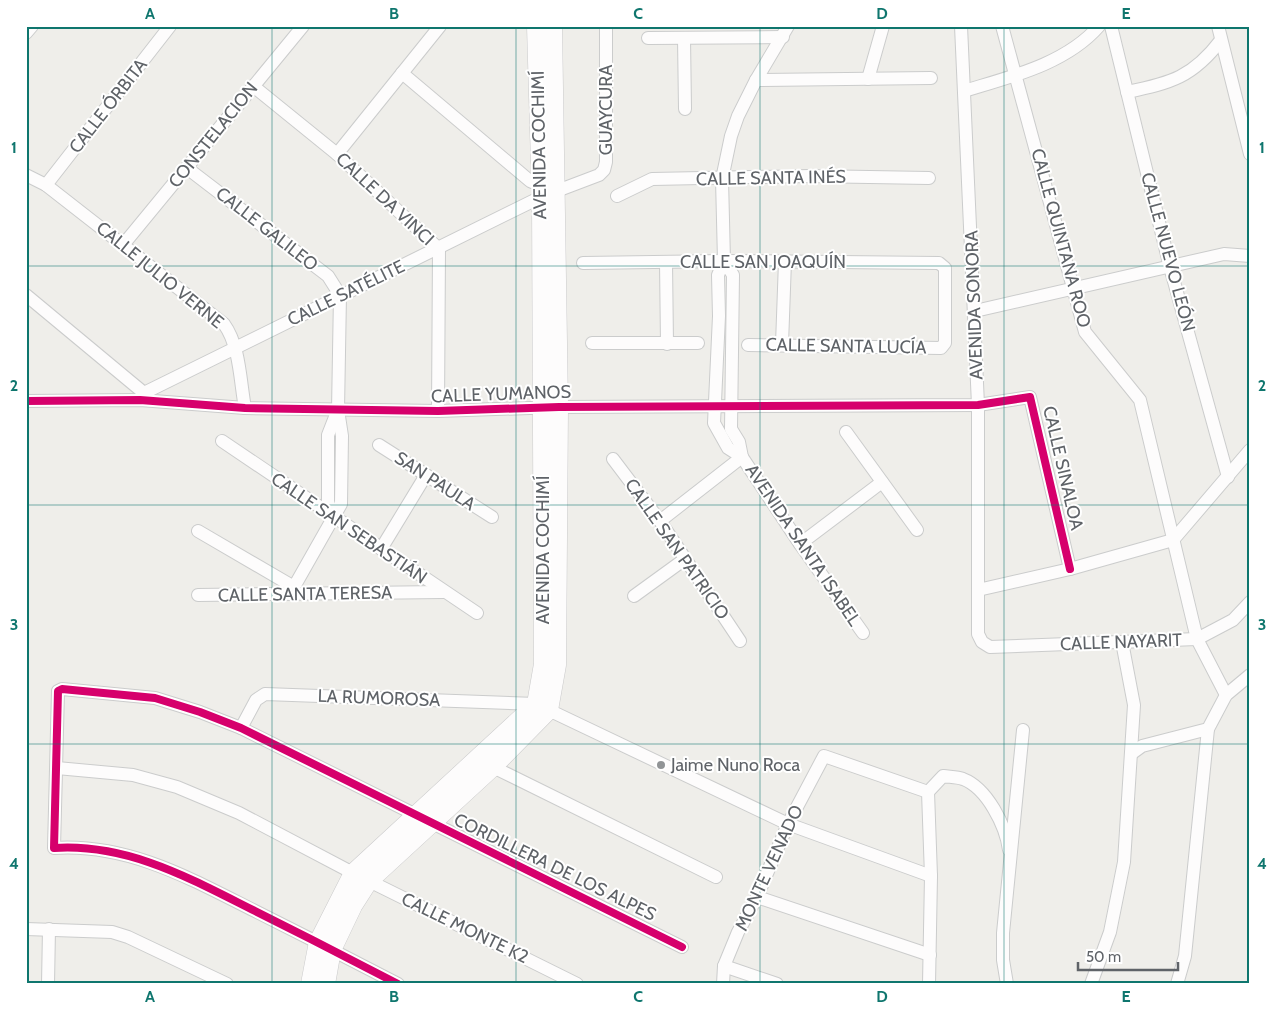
<svg xmlns="http://www.w3.org/2000/svg" width="1276" height="1010" font-family="Cabin,sans-serif">
  <rect width="100%" height="100%" fill="#efeeea"/>
  <g fill="none" stroke-linecap="round" stroke-linejoin="round">
    <defs>
      <g id="street">
        <polyline points="961,26 978,405 978,634 982,642 990,647 1197,639 1233,620 1250,602"/>
        <polyline points="1002,26 1085,332 1140,400 1197,639 1226,695"/>
        <polyline points="1111,26 1170,267 1228,477"/>
        <polyline points="1218,26 1250,154"/>
        <polyline points="26,33 32,26"/>
        <polyline points="648,38 783,37"/>
        <polyline points="684,38 685,109"/>
        <polyline points="402,73 530,181 546,188"/>
        <polyline points="868,79 883,26"/>
        <polyline points="756,80 931,78"/>
        <polyline points="253,86 337,154 439,249 438,411"/>
        <path d="M964,91c46,-14 102,-27 135,-65"/>
        <path d="M1127,92c44,-9 66,-15 94,-52"/>
        <polyline points="337,154 440,26"/>
        <polyline points="187,168 328,276 340,295 338,410 342,436 341,504 290,594"/>
        <path d="M26,175l20,10 178,139c16,22 16,57 21,84"/>
        <polyline points="46,185 170,26"/>
        <polyline points="617,196 652,179 810,176 929,178"/>
        <polyline points="123,245 303,26"/>
        <polyline points="724,261 733,275 731,429 739,442 742,457 800,544 863,633"/>
        <polyline points="666,262 667,344"/>
        <polyline points="583,263 724,261 939,263 945,268 945,343 941,348 748,345"/>
        <polyline points="26,295 144,393"/>
        <polyline points="975,311 1224,254 1250,256"/>
        <polyline points="592,343 698,343"/>
        <polyline points="782,344 785,261"/>
        <polyline points="140,400 144,393 541,197 599,175 604,170 606,162 606,26"/>
        <polyline points="26,401 140,400 245,408 438,411 559,407 978,405 1030,397 1070,569"/>
        <polyline points="846,432 917,530"/>
        <polyline points="222,441 477,613"/>
        <polyline points="379,445 492,517"/>
        <polyline points="742,457 728,448 714,423 719,316 718,275 724,261 722,179 731,136 738,116 756,80 788,26"/>
        <polyline points="613,459 660,521 740,641"/>
        <polyline points="333,517 328,502 328,435 337,412"/>
        <polyline points="660,521 742,457"/>
        <polyline points="198,531 294,587"/>
        <polyline points="800,544 882,482"/>
        <polyline points="381,549 426,475"/>
        <polyline points="978,590 1070,569 1173,540 1250,450"/>
        <polyline points="198,595 443,592"/>
        <polyline points="634,596 685,559"/>
        <polyline points="241,728 256,700 265,694 536,704 788,824 931,876"/>
        <polyline points="1131,754 1142,746 1208,729 1226,695 1250,675"/>
        <polyline points="493,767 716,877"/>
        <polyline points="57,768 133,775 177,787 239,813 353,873 577,984"/>
        <path d="M928,792l15,-16c6,1 14,1 20,3 24,9 43,47 46,71"/>
        <polyline points="757,897 930,955"/>
        <polyline points="26,929 112,932 128,937 227,984"/>
        <polyline points="724,966 777,984"/>
        <polyline points="48,984 49,929"/>
        <path d="M398,984c-48,-25 -95,-49 -143,-73 -64,-32 -127,-68 -201,-63l4,-157 4,-2 93,9 45,14 41,16 441,219"/>
        <polyline points="723,984 724,966 738,932 757,897 788,824 824,756 928,792 931,876 929,984"/>
        <polyline points="1007,984 1003,960 1003,933 1023,730"/>
        <polyline points="1091,984 1110,932 1124,862 1134,705 1122,642"/>
        <polyline points="1177,984 1185,956 1208,729"/>
      </g>
      <g id="secondary">
        <polyline points="310,984 318,942 353,873 536,704 543,664 541,197 536,26"/>
        <polyline points="326,984 332,950 353,906 369,881 493,767 549,710 557,665 559,407 553,26"/>
      </g>
    </defs>
    <use href="#street" stroke="#cbcccc" stroke-width="14"/>
    <use href="#secondary" stroke="#cacacb" stroke-width="19"/>
    <use href="#street" stroke="#fdfcfc" stroke-width="12"/>
    <use href="#secondary" stroke="#fdfcfc" stroke-width="18"/>
    <defs>
      <g id="cycleway">
        <polyline points="26,401 140,400 245,408 438,411 559,407 978,405 1030,397 1070,569"/>
        <path d="M398,984c-48,-25 -95,-49 -143,-73 -64,-32 -127,-68 -201,-63l4,-157 4,-2 93,9 45,14 41,16 441,219"/>
      </g>
    </defs>
    <use href="#cycleway" stroke="#fff" stroke-width="11"/>
    <use href="#cycleway" stroke="#d6006c" stroke-width="8"/>
  </g>
  <path fill="none" stroke="#0f766e" stroke-width="1" stroke-opacity="0.55" d="M272,26v958M516,26v958M760,26v958M1004,26v958M26,266h1224M26,505h1224M26,744h1224"/>
  <circle fill="#919496" stroke="#fff" stroke-width="2" cx="661" cy="765" r="5"/>
  <g text-anchor="middle" stroke-width="4" stroke-linejoin="round" paint-order="stroke">
    <g font-size="18" fill="#5f6368" stroke="#fff">
      <text transform="translate(108 106) rotate(-52)" y="6">CALLE ÓRBITA</text>
      <text transform="translate(606 110) rotate(-90)" y="6">GUAYCURA</text>
      <text transform="translate(213 135) rotate(-51)" y="6">CONSTELACION</text>
      <text transform="translate(539 145) rotate(-91)" y="6">AVENIDA COCHIMÍ</text>
      <text transform="translate(771 178) rotate(-1)" y="6">CALLE SANTA INÉS</text>
      <text transform="translate(385 199) rotate(43)" y="6">CALLE DA VINCI</text>
      <text transform="translate(267 229) rotate(38)" y="6">CALLE GALILEO</text>
      <text transform="translate(1061 238) rotate(75)" y="6">CALLE QUINTANA ROO</text>
      <text transform="translate(1168 252) rotate(75)" y="6">CALLE NUEVO LEÓN</text>
      <text x="763" y="268">CALLE SAN JOAQUÍN</text>
      <text transform="translate(160 275) rotate(39)" y="6">CALLE JULIO VERNE</text>
      <text transform="translate(346 293) rotate(-26)" y="6">CALLE SATÉLITE</text>
      <text transform="translate(974 305) rotate(-92)" y="6">AVENIDA SONORA</text>
      <text transform="translate(846 346) rotate(1)" y="6">CALLE SANTA LUCÍA</text>
      <text transform="translate(501 394) rotate(-2)" y="6">CALLE YUMANOS</text>
      <text transform="translate(1063 468) rotate(77)" y="6">CALLE SINALOA</text>
      <text transform="translate(435 481) rotate(33)" y="6">SAN PAULA</text>
      <text transform="translate(349 528) rotate(34)" y="6">CALLE SAN SEBASTIÁN</text>
      <text transform="translate(803 545) rotate(56)" y="6">AVENIDA SANTA ISABEL</text>
      <text transform="translate(677 549) rotate(55)" y="6">CALLE SAN PATRICIO</text>
      <text transform="translate(543 550) rotate(-90)" y="6">AVENIDA COCHIMÍ</text>
      <text transform="translate(305 594) rotate(-1)" y="6">CALLE SANTA TERESA</text>
      <text transform="translate(1121 642) rotate(-2)" y="6">CALLE NAYARIT</text>
      <text transform="translate(379 698) rotate(2)" y="6">LA RUMOROSA</text>
      <text transform="translate(555 867) rotate(26)" y="6">CORDILLERA DE LOS ALPES</text>
      <text transform="translate(769 868) rotate(-65)" y="6">MONTE VENADO</text>
      <text transform="translate(465 928) rotate(26)" y="6">CALLE MONTE K2</text>
    </g>
    <g font-size="18" fill="#5f6368" stroke="#fff" text-anchor="start">
      <text x="671" y="771">Jaime Nuno Roca</text>
    </g>
  </g>
  <rect width="1276" height="1010" fill="none" stroke="#ffffff" stroke-width="55"/>
  <path d="M1078 962v8h100v-8" fill="none" stroke="#5f6368" stroke-width="2.5"/>
  <text x="1086" y="962" font-size="15" fill="#5f6368" stroke="#ffffff" stroke-width="4" paint-order="stroke">50 m</text>
  <rect x="28" y="28" width="1220" height="954" fill="none" stroke="#0f766e" stroke-width="2"/>
  <g font-size="16" text-anchor="middle" font-weight="bold" fill="#0f766e">
    <text x="150" y="19">A</text>
    <text x="394" y="19">B</text>
    <text x="638" y="19">C</text>
    <text x="882" y="19">D</text>
    <text x="1126" y="19">E</text>
    <text x="14" y="153">1</text>
    <text x="1262" y="153">1</text>
    <text x="14" y="391">2</text>
    <text x="1262" y="391">2</text>
    <text x="14" y="630">3</text>
    <text x="1262" y="630">3</text>
    <text x="14" y="869">4</text>
    <text x="1262" y="869">4</text>
    <text x="150" y="1002">A</text>
    <text x="394" y="1002">B</text>
    <text x="638" y="1002">C</text>
    <text x="882" y="1002">D</text>
    <text x="1126" y="1002">E</text>
  </g>
</svg>
